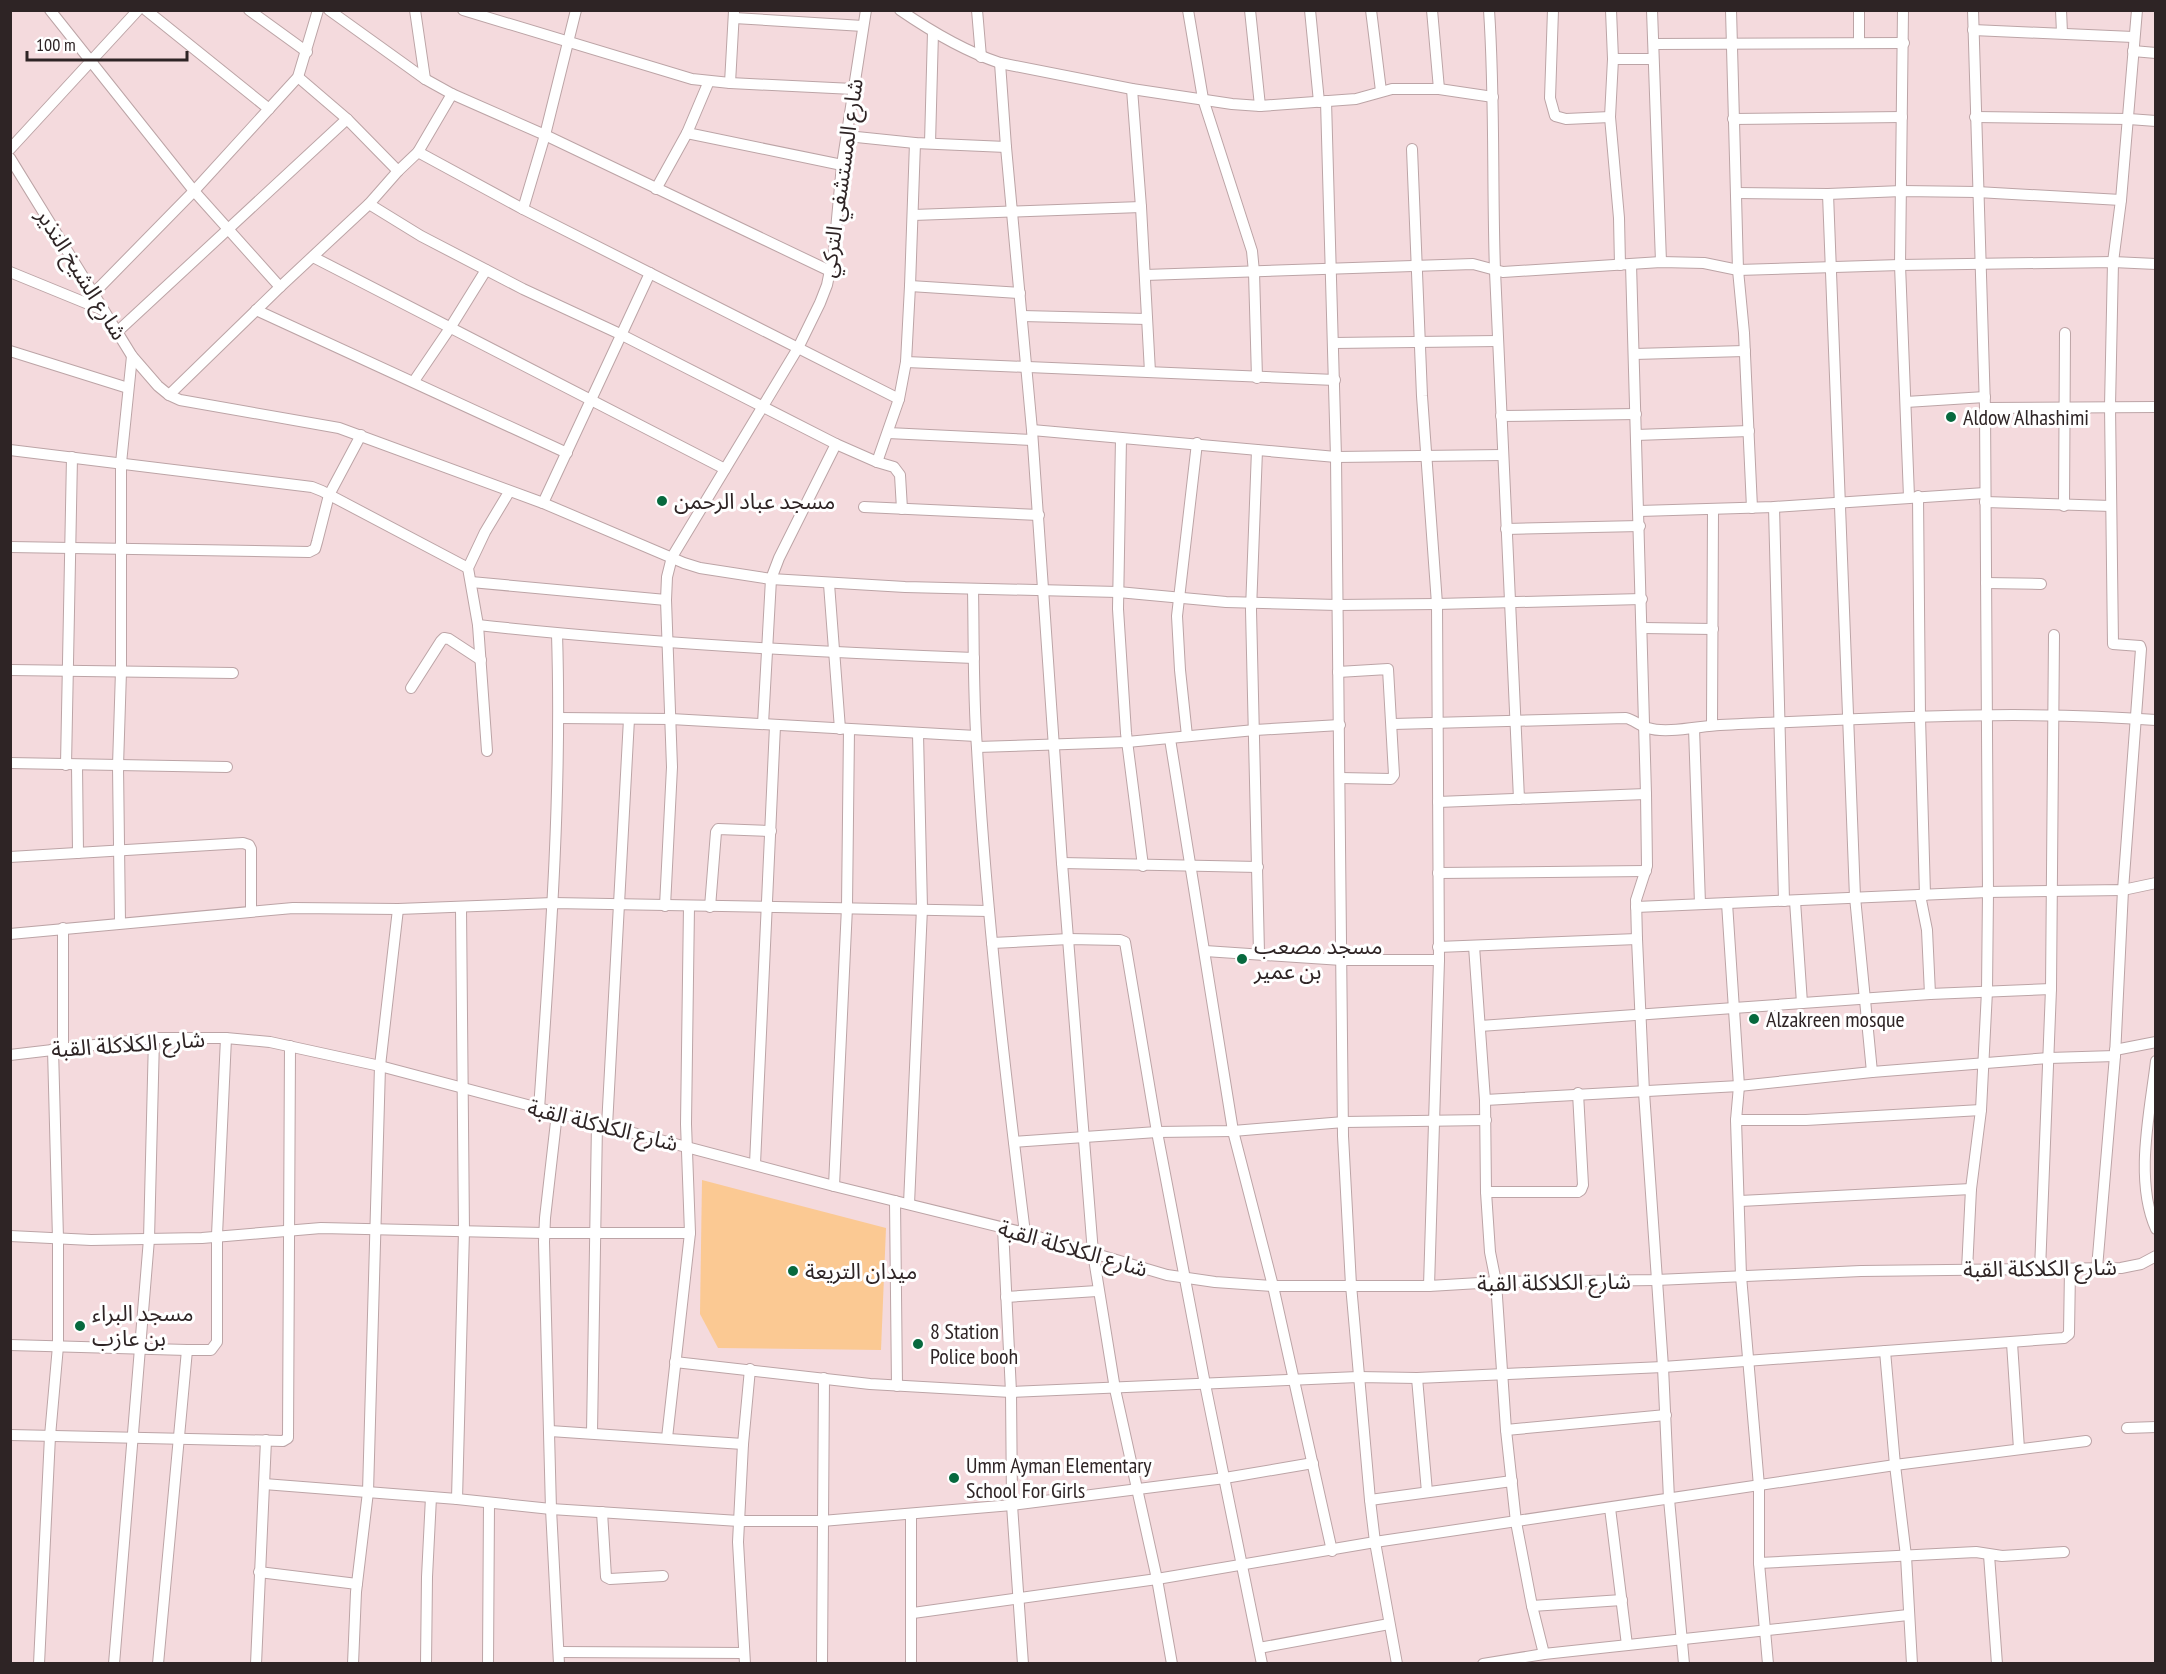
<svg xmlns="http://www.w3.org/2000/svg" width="2166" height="1674" font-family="'PT Sans Narrow','Noto Sans Arabic',sans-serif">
  <rect width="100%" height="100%" fill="#f4dadd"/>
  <polygon fill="#fbc993" points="702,1180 886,1228 881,1350 718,1348 700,1314"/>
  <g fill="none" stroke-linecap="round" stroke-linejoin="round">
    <defs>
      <g id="minor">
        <polyline points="50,10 194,191 280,287"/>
        <polyline points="146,10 269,109"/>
        <polyline points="249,10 307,52"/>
        <polyline points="329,10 425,79 452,94 545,135 830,271"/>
        <polyline points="415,10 425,79"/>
        <polyline points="463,10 692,79 730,83 853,89"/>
        <path d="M900,10c32,22 64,41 100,53l132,26 100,15 28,2 96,-7 36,-10h47l54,8"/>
        <polyline points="977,10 981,57"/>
        <polyline points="1188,10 1203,99 1252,251 1254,272 1257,378"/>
        <polyline points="1250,10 1260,106"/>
        <polyline points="1310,10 1319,102"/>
        <polyline points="1371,10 1381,91"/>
        <polyline points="1432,10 1439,89"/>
        <path d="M1489,10c6,87 3,174 6,261l24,528"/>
        <polyline points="1553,10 1550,98 1555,116 1566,119 1610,117"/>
        <polyline points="1611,10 1613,59 1610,117 1619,218 1620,265"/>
        <polyline points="1652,10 1661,262"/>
        <polyline points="1731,10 1738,270 1744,333 1752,508"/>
        <polyline points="1859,10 1859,43"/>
        <polyline points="1903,10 1900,265 1909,497"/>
        <polyline points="2061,10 2062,33"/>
        <polyline points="734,18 863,26"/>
        <polyline points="1973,30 2133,37"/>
        <polyline points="1654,44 1904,43"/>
        <polyline points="2133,51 2156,53"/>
        <polyline points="1613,59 1653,59"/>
        <polyline points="1000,63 1006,147 1032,430 1062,863 1093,1253 1115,1389 1157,1579 1172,1664"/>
        <polyline points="298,77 347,119 398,171"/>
        <polyline points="730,83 734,11"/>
        <polyline points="1132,89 1141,207 1150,372"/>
        <polyline points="1326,101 1336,457 1343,1136 1351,1285 1370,1500 1375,1542 1397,1664"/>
        <polyline points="1975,117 2129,119 2156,121"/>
        <polyline points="1733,119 1902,117"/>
        <polyline points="687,133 842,165"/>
        <polyline points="847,136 915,143 1006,147"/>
        <polyline points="930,143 933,32"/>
        <polyline points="10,149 138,10"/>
        <polyline points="1412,149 1422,396 1437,604 1439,960 1429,1286"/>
        <polyline points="418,152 523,209 899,399"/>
        <polyline points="10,158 132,356 158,386 169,395 180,400 339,428 543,503 684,563 700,568 771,579 905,587 1118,592 1226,602 1337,605 1437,604 1642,599"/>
        <polyline points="656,189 687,133 709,81"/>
        <polyline points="1736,193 1828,194 1902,191 1977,192 2121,200"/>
        <polyline points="1828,194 1855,897 1872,1072"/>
        <polyline points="369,204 421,236 523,289 620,334 836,444 877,462 894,467 900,475 902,509"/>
        <polyline points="523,209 545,135 576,10"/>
        <polyline points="913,215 1141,207"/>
        <polyline points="313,257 725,469"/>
        <polyline points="1631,264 1646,794 1647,866 1636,900 1637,939 1644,1092 1663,1367 1669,1499 1684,1664"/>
        <polyline points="10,272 103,310"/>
        <polyline points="1145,275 1473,264 1503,272 1661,262 1704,263 1738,270 1900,265 2113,262 2156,264"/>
        <polyline points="910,286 1020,293"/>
        <polyline points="93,294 194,191 298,77 318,10"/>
        <polyline points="256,310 567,453"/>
        <polyline points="1022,316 1147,319"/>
        <polyline points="117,332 347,119"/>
        <polyline points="1333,343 1498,341"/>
        <polyline points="10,351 128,388"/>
        <polyline points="1634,354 1745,351"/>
        <polyline points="906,362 1335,380"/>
        <polyline points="414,381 450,328 486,270"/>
        <polyline points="169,395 280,287 369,204 398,171 418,152 452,94"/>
        <polyline points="1906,402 1985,397"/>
        <polyline points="1985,408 2156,407"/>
        <polyline points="1501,416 1636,414"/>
        <polyline points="1032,430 1336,457 1503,455"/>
        <polyline points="888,433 1032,440"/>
        <polyline points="1636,435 1749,431"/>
        <polyline points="1121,438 1118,609 1126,733 1143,866"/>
        <polyline points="10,450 312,487 322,491 468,568"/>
        <polyline points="1257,450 1251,610 1259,953"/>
        <polyline points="877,462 899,399 906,362 910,286 915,143"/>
        <polyline points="1918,496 1920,717 1925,895"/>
        <polyline points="1985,502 2111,506"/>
        <polyline points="543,503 650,273"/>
        <polyline points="2064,506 2065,333"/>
        <polyline points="864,507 1039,515"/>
        <polyline points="1774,507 1784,901"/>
        <polyline points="1639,511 1774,507 1985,493"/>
        <polyline points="1506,529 1640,526"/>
        <polyline points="10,547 309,552 315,549 317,542 329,495 361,435"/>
        <polyline points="471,582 666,600"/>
        <polyline points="1986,583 2041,584"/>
        <polyline points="829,584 840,729"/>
        <path d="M973,589c1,53 0,106 4,159 9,163 28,324 48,485"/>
        <path d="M478,625c165,18 330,27 496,33"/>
        <polyline points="1643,628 1713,629"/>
        <polyline points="10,670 233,673"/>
        <polyline points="1338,672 1388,669 1394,775 1391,779 1340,778"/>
        <polyline points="411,688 441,641 444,638 449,639 481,660"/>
        <polyline points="559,718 671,719 976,736"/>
        <polyline points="763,724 771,579 779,558 836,444"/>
        <path d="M1393,724l233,-6c8,2 14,8 22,10 18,6 52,-2 72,-3 145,-6 291,-16 436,-5"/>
        <polyline points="1712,725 1713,509"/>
        <polyline points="1694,728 1700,904"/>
        <polyline points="1187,736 1180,670 1177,616 1197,443"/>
        <polyline points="1170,739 1233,1131 1273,1286 1332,1551"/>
        <polyline points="977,747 1127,742 1255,730 1340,725"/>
        <polyline points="487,751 478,625 468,568 485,532 509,492"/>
        <polyline points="10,763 227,767"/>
        <polyline points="66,765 72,457"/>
        <polyline points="77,765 78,853"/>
        <polyline points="1438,802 1646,794"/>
        <polyline points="10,857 243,843 249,845 251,849 251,911"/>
        <polyline points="1062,863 1258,867"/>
        <polyline points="1438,873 1646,871"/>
        <polyline points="1920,895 1927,930 1930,994"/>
        <polyline points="1795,901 1802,1003"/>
        <polyline points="1727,903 1739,1086 1736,1120 1741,1276 1759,1486 1759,1563 1768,1664"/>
        <polyline points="665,906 672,767 666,600 667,577 672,557 798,348 820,303 827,285 834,251 842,165 866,10"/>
        <polyline points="710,907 716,832 718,829 771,831"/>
        <polyline points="1636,907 1988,892 2123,890 2156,883"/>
        <polyline points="120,923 118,766 121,671 121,463 132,356"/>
        <polyline points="63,928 63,1048"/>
        <polyline points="10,934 293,908 398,909 553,903 989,911"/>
        <polyline points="992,943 1069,939 1120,940 1125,942 1157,1132 1205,1384 1262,1664"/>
        <polyline points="1474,946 1485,1100 1486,1192 1490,1252 1496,1282 1506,1430 1516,1522 1532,1606 1544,1654"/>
        <polyline points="1438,947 1637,939"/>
        <polyline points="1205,951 1342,960 1439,960"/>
        <polyline points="1480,1026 1930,994 2051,989"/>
        <polyline points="2115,1050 2156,1042"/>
        <polyline points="10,1055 154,1038 226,1038 270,1042 380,1066 834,1186 1025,1233 1167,1275 1215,1282 1273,1286 1429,1286 1496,1282 1656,1280 1861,1271 2121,1268 2141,1264 2156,1256"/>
        <path d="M2156,1061c-6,51 -22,119 0,168"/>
        <polyline points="1485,1100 1739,1086 1872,1072 2049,1058 2115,1056"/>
        <path d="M539,1109c11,-158 23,-317 18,-475"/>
        <polyline points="557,1113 545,1218 544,1242 551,1509 559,1664"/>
        <polyline points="1736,1120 1806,1120 1981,1110"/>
        <polyline points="607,1126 629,719"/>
        <polyline points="1014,1142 1157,1132 1233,1131 1344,1122 1486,1120"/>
        <polyline points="755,1164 775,726"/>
        <polyline points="834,1186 847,907 849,729"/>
        <polyline points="1486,1192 1578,1192 1581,1190 1583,1185 1578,1093"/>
        <polyline points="895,1201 897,1386"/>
        <polyline points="1740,1201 1971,1189"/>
        <polyline points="909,1204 922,908 918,734"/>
        <polyline points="1003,1228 1011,1392 1012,1505 1023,1664"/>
        <polyline points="10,1236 91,1240 202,1238 321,1228 544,1233 690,1233"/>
        <polyline points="2097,1268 2115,1056 2123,890 2141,649 2140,646 2113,644 2110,406 2113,262 2121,200 2137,10"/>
        <polyline points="1967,1270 1971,1189 1981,1110 1987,991 1988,892 1985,408 1973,10"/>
        <polyline points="2040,1270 2051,989 2054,635"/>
        <polyline points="1006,1297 1097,1291"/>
        <polyline points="2012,1343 2019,1449"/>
        <polyline points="10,1345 187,1350 211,1350 217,1342 217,1235 226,1038"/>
        <polyline points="1885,1351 1895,1465 1906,1556 1912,1664"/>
        <polyline points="675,1362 870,1384 1011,1392 1358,1377 1417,1378 1663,1367 2064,1338 2069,1334 2070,1269"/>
        <polyline points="1417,1378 1427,1492"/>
        <polyline points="2127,1428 2156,1427"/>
        <polyline points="1506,1430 1666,1415"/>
        <polyline points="550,1431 743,1444"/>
        <polyline points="592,1433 597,1123"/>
        <polyline points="10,1435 283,1441 288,1438 290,1046"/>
        <polyline points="667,1438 690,1233 686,1124 689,906"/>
        <polyline points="264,1484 457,1499 551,1509 739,1521 822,1521 1012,1505 1225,1478 1313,1463"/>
        <polyline points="457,1499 464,1231 461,908"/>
        <polyline points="1370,1500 1512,1481"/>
        <polyline points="1610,1508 1627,1645"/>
        <polyline points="602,1512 606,1577 610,1579 663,1576"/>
        <polyline points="1989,1555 1997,1664"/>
        <polyline points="1759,1563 1976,1552 2002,1556 2064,1552"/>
        <polyline points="259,1572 357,1584"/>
        <polyline points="1532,1606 1622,1600"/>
        <polyline points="913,1613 1157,1579 1375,1542 1895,1465 2086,1441"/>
        <polyline points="1259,1648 1389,1624"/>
        <polyline points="559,1652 744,1653"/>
        <polyline points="39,1664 50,1436 58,1346 58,1239 53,1049"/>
        <polyline points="114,1664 149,1239 154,1038"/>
        <polyline points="158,1664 187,1350"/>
        <polyline points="256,1664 266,1440"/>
        <polyline points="353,1664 356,1592 368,1492 380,1066 398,909"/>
        <polyline points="426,1664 427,1577 431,1497"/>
        <polyline points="488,1664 489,1503"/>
        <polyline points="745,1664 738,1542 743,1444 750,1369"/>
        <polyline points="822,1664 824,1378"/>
        <polyline points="911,1664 911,1514"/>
        <polyline points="1483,1664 1544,1654 1908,1615"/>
      </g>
    </defs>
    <use href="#minor" stroke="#bca4a6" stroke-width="12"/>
    <use href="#minor" stroke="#fff" stroke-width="10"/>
  </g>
  <g fill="#07693e" stroke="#fff" stroke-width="2">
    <circle cx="1951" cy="417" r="6"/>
    <circle cx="662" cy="501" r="6"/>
    <circle cx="1242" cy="959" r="6"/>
    <circle cx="1754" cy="1019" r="6"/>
    <circle cx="793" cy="1271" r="6"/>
    <circle cx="80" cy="1326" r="6"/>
    <circle cx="918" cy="1344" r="6"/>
    <circle cx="954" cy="1478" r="6"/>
  </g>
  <g text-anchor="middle" stroke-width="6" stroke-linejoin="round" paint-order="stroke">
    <g font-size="22" fill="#2e2425" stroke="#fff">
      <text transform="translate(841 178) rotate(-82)" y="8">شارع المستشفي التركي</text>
      <text transform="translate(82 274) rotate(58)" y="8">شارع الشيخ النذير</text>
      <text transform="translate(128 1044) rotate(-4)" y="8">شارع الكلاكلة القبة</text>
      <text transform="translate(603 1125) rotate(14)" y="8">شارع الكلاكلة القبة</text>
      <text transform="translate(1073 1248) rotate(16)" y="8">شارع الكلاكلة القبة</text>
      <text transform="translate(2040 1268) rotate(-1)" y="8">شارع الكلاكلة القبة</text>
      <text transform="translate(1554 1282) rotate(-1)" y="8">شارع الكلاكلة القبة</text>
    </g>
    <g font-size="22" fill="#2e2425" stroke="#fff" text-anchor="start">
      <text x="1963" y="425">Aldow Alhashimi</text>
      <text x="674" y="509">مسجد عباد الرحمن</text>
      <text x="1254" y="954">مسجد مصعب<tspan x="1254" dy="25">بن عمير</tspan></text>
      <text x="1766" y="1027">Alzakreen mosque</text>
      <text x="805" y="1279">ميدان التريعة</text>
      <text x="92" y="1321">مسجد البراء<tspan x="92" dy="25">بن عازب</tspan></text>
      <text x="930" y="1339">8 Station<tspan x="930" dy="25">Police booh</tspan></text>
      <text x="966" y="1473">Umm Ayman Elementary<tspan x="966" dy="25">School For Girls</tspan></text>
    </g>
  </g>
  <rect width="2166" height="1674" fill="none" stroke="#2e2425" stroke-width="24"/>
  <path d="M27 51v9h160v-9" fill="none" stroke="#2e2425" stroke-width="3"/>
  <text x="36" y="51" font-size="18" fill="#2e2425" stroke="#ffffff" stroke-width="4.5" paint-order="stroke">100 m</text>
</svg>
